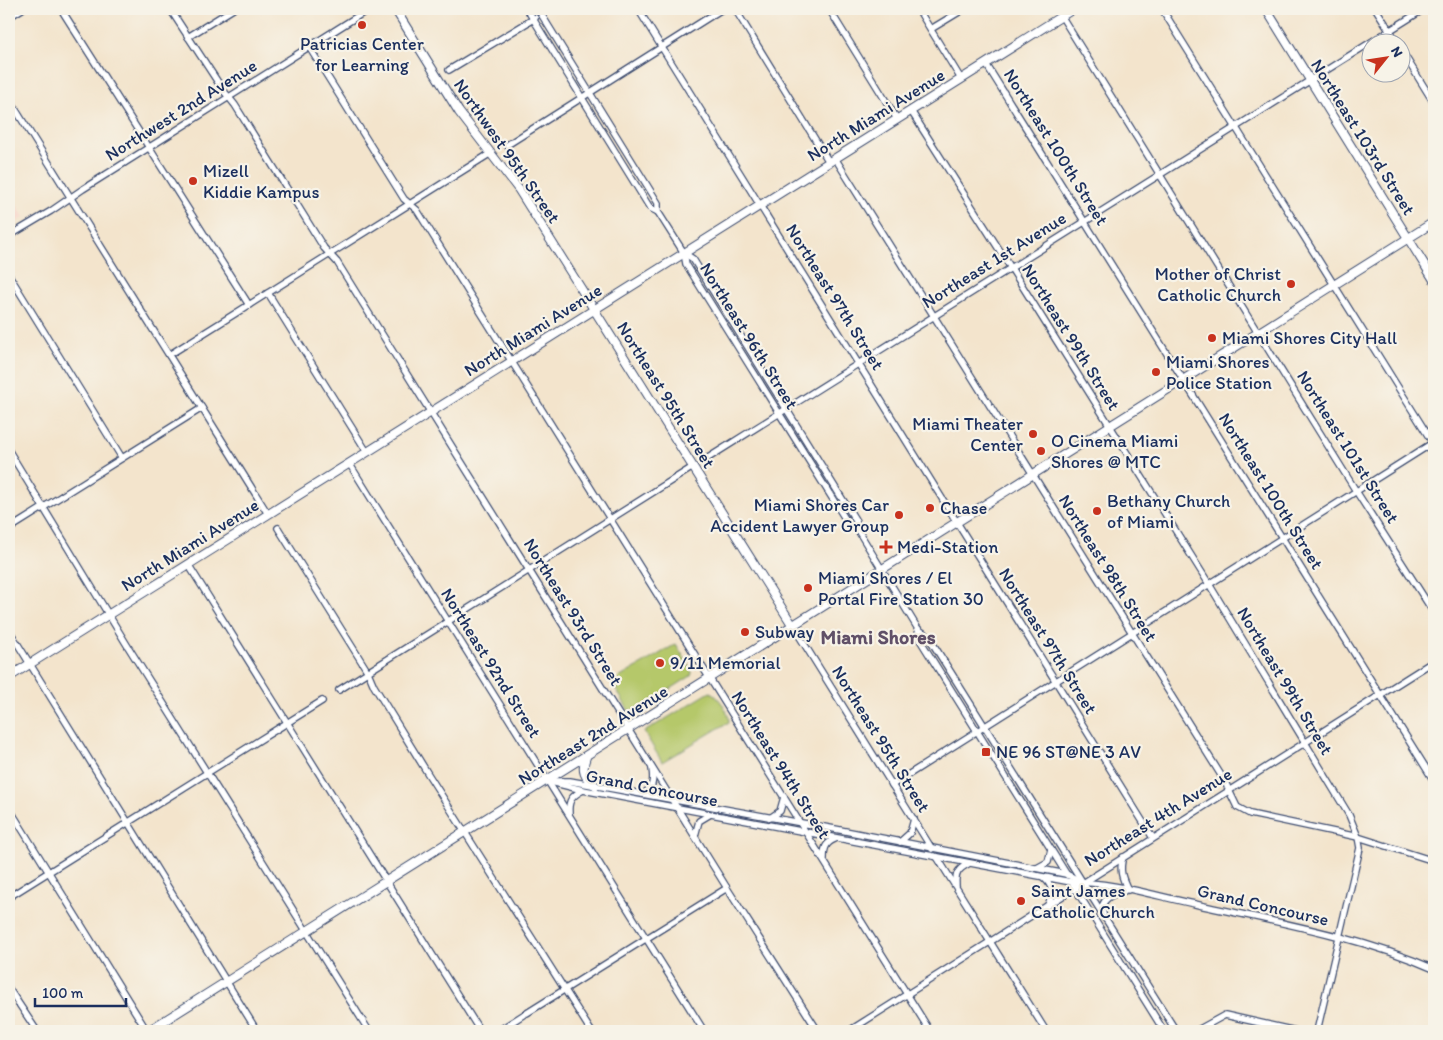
<svg xmlns="http://www.w3.org/2000/svg" width="1443" height="1040" font-family="Itim,sans-serif">
  <rect width="100%" height="100%" fill="#f7f3e8"/>
  <filter id="ink" filterUnits="userSpaceOnUse"><feTurbulence type="fractalNoise" baseFrequency=".02" numOctaves="2"/><feDisplacementMap in="SourceGraphic" scale="10" xChannelSelector="R" yChannelSelector="G"/><feConvolveMatrix kernelMatrix="1 2 1 2 8 2 1 2 1" color-interpolation-filters="sRGB"/></filter>
  <filter id="wash" filterUnits="userSpaceOnUse"><feTurbulence type="fractalNoise" baseFrequency=".0096" numOctaves="4" result="noise"/><feDisplacementMap in="SourceGraphic" scale="20" xChannelSelector="R" yChannelSelector="G"/><feGaussianBlur stdDeviation="1.12" result="paint"/><feColorMatrix in="noise" values="0 0 0 0 0 0 0 0 0 0 0 0 0 0 0 0 0 1.4 0 .05"/><feComposite in="paint" operator="in"/></filter>
  <g filter="url(#wash)">
    <rect width="100%" height="100%" fill="#f3e4cc"/>
    <polygon fill="#f7d1c6" points="9,193 24,217 9,227"/>
    <g fill="#b5c86b" stroke="#687c64">
      <polygon points="676,644 691,669 692,673 691,676 636,711 628,710 612,682"/>
      <path d="M710,692c8,3 20,21 19,30l-67,40 -18,-30z"/>
    </g>
  </g>
  <g filter="url(#ink)">
    <g fill="none" stroke-linecap="round" stroke-linejoin="round">
      <defs>
        <g id="minor">
          <polyline points="61,9 249,305"/>
          <polyline points="170,9 223,90 235,105 324,248 337,262 727,888 818,1031"/>
          <polyline points="527,9 650,208 658,212 684,253 686,264 849,525 856,527"/>
          <polyline points="538,9 658,203 658,212"/>
          <polyline points="638,9 1153,838"/>
          <polyline points="735,9 829,162"/>
          <polyline points="829,9 897,119"/>
          <polyline points="918,9 961,79"/>
          <polyline points="1057,9 1356,491 1434,613"/>
          <polyline points="1162,9 1434,445"/>
          <polyline points="1376,9 1397,42"/>
          <polyline points="9,17 22,9"/>
          <polyline points="931,29 964,9"/>
          <polyline points="188,37 233,9"/>
          <polyline points="309,47 404,199 417,210 930,1031"/>
          <polyline points="1400,48 1434,103"/>
          <polyline points="986,64 1434,781"/>
          <polyline points="449,70 535,18"/>
          <polyline points="9,99 268,514"/>
          <polyline points="911,111 1011,268 1209,584 1349,815 1358,837 1360,848 1317,1031"/>
          <polyline points="507,145 722,9"/>
          <polyline points="835,158 1224,780 1237,807 1250,814 1358,837 1434,861"/>
          <polyline points="9,236 51,211 83,189 369,9"/>
          <polyline points="684,253 693,259 856,521 856,527 918,629 928,636 1176,1031"/>
          <polyline points="9,275 122,458"/>
          <polyline points="268,293 367,452"/>
          <polyline points="169,355 491,153"/>
          <polyline points="9,451 127,645 369,1031"/>
          <polyline points="708,458 1424,9"/>
          <polyline points="349,463 704,1031"/>
          <polyline points="278,528 368,672 374,686 428,774 591,1031"/>
          <polyline points="9,529 202,408"/>
          <polyline points="188,564 480,1031"/>
          <polyline points="793,626 932,849"/>
          <polyline points="918,629 920,640 1067,875"/>
          <polyline points="9,630 257,1031"/>
          <polyline points="339,690 693,467"/>
          <path d="M547,781l36,9 488,92c42,0 84,14 124,22 80,18 164,32 239,65"/>
          <polyline points="555,781 570,781 835,829 1066,874 1080,881"/>
          <polyline points="892,785 1434,442"/>
          <path d="M643,794c10,-6 11,-13 9,-25"/>
          <polyline points="9,808 147,1031"/>
          <path d="M569,813c-1,-13 3,-17 14,-23"/>
          <polyline points="770,818 780,811 784,797"/>
          <polyline points="695,836 699,821 709,815"/>
          <polyline points="900,842 910,833 914,819"/>
          <polyline points="937,857 1046,1031"/>
          <path d="M1123,857c-4,13 -1,21 5,33"/>
          <path d="M824,859c0,-10 1,-16 11,-20"/>
          <polyline points="1037,868 1048,862 1051,850"/>
          <path d="M1044,878c10,9 9,15 4,27"/>
          <path d="M956,885c-1,-11 2,-16 12,-21"/>
          <polyline points="1073,885 1164,1031"/>
          <polyline points="9,897 322,701"/>
          <path d="M1103,913c-4,-14 10,-19 21,-22"/>
          <polyline points="9,989 37,1031"/>
          <polyline points="527,1013 727,888"/>
          <polyline points="498,1031 523,1015"/>
          <polyline points="849,1031 1434,661"/>
          <polyline points="1196,1031 1225,1015 1296,1031"/>
        </g>
        <g id="major">
          <polyline points="395,9 459,112 519,190 793,626"/>
          <polyline points="1266,9 1434,280"/>
          <polyline points="9,677 1073,9"/>
          <path d="M586,757c-5,13 -2,21 10,29"/>
          <polyline points="148,1031 1434,222"/>
        </g>
      </defs>
      <use href="#minor" stroke="#3b4a6e" stroke-width="8"/>
      <use href="#major" stroke="#3b4a6e" stroke-width="10"/>
      <use href="#minor" stroke="#fff" stroke-width="5.5"/>
      <use href="#major" stroke="#fff" stroke-width="8"/>
    </g>
  </g>
  <g fill="#c8321e" stroke="#f7f3e8" stroke-width="2">
    <circle cx="362" cy="25" r="5"/>
    <circle cx="193" cy="181" r="5"/>
    <circle cx="1291" cy="284" r="5"/>
    <circle cx="1212" cy="338" r="5"/>
    <circle cx="1156" cy="372" r="5"/>
    <circle cx="1033" cy="434" r="5"/>
    <circle cx="1041" cy="451" r="5"/>
    <circle cx="930" cy="508" r="5"/>
    <circle cx="1097" cy="511" r="5"/>
    <circle cx="899" cy="515" r="5"/>
    <path d="M883.5 539.5h5v5h5v5h-5v5h-5v-5h-5v-5h5z"/>
    <circle cx="808" cy="588" r="5"/>
    <circle cx="745" cy="632" r="5"/>
    <circle cx="660" cy="663" r="5"/>
    <rect x="981" y="747" width="10" height="10" rx="2.5"/>
    <circle cx="1021" cy="901" r="5"/>
  </g>
  <g text-anchor="middle" stroke-width="4.5" stroke-linejoin="round" paint-order="stroke">
    <g font-size="18" fill="#1b2f5e" stroke="#f7f3e8" text-anchor="start">
      <text x="362" y="50" text-anchor="middle">Patricias Center<tspan x="362" dy="21">for Learning</tspan></text>
      <text x="203" y="177">Mizell<tspan x="203" dy="21">Kiddie Kampus</tspan></text>
      <text x="1281" y="280" text-anchor="end">Mother of Christ<tspan x="1281" dy="21">Catholic Church</tspan></text>
      <text x="1222" y="344">Miami Shores City Hall</text>
      <text x="1166" y="368">Miami Shores<tspan x="1166" dy="21">Police Station</tspan></text>
      <text x="1023" y="430" text-anchor="end">Miami Theater<tspan x="1023" dy="21">Center</tspan></text>
      <text x="1051" y="447">O Cinema Miami<tspan x="1051" dy="21">Shores @ MTC</tspan></text>
      <text x="1107" y="507">Bethany Church<tspan x="1107" dy="21">of Miami</tspan></text>
      <text x="889" y="511" text-anchor="end">Miami Shores Car<tspan x="889" dy="21">Accident Lawyer Group</tspan></text>
      <text x="940" y="514">Chase</text>
      <text x="897" y="553">Medi-Station</text>
      <text x="818" y="584">Miami Shores / El<tspan x="818" dy="21">Portal Fire Station 30</tspan></text>
      <text x="755" y="638">Subway</text>
      <text x="670" y="669">9/11 Memorial</text>
      <text x="996" y="758">NE 96 ST@NE 3 AV</text>
      <text x="1031" y="897">Saint James<tspan x="1031" dy="21">Catholic Church</tspan></text>
    </g>
    <g font-size="18" fill="#1b2f5e" stroke="#f7f3e8">
      <text transform="translate(181 110) rotate(-32)" y="6">Northwest 2nd Avenue</text>
      <text transform="translate(876 115) rotate(-32)" y="6">North Miami Avenue</text>
      <text transform="translate(1363 137) rotate(58)" y="6">Northeast 103rd Street</text>
      <text transform="translate(1056 147) rotate(58)" y="6">Northeast 100th Street</text>
      <text transform="translate(507 151) rotate(55)" y="6">Northwest 95th Street</text>
      <text transform="translate(994 260) rotate(-32)" y="6">Northeast 1st Avenue</text>
      <text transform="translate(835 297) rotate(58)" y="6">Northeast 97th Street</text>
      <text transform="translate(533 330) rotate(-32)" y="6">North Miami Avenue</text>
      <text transform="translate(749 336) rotate(58)" y="6">Northeast 96th Street</text>
      <text transform="translate(1071 337) rotate(58)" y="6">Northeast 99th Street</text>
      <text transform="translate(666 395) rotate(58)" y="6">Northeast 95th Street</text>
      <text transform="translate(1348 447) rotate(58)" y="6">Northeast 101st Street</text>
      <text transform="translate(1271 491) rotate(58)" y="6">Northeast 100th Street</text>
      <text transform="translate(190 545) rotate(-32)" y="6">North Miami Avenue</text>
      <text transform="translate(1108 568) rotate(58)" y="6">Northeast 98th Street</text>
      <text transform="translate(573 612) rotate(58)" y="6">Northeast 93rd Street</text>
      <text transform="translate(1048 641) rotate(58)" y="6">Northeast 97th Street</text>
      <text transform="translate(491 663) rotate(58)" y="6">Northeast 92nd Street</text>
      <text transform="translate(1285 681) rotate(59)" y="6">Northeast 99th Street</text>
      <text transform="translate(593 735) rotate(-32)" y="6">Northeast 2nd Avenue</text>
      <text transform="translate(881 739) rotate(58)" y="6">Northeast 95th Street</text>
      <text transform="translate(781 765) rotate(58)" y="6">Northeast 94th Street</text>
      <text transform="translate(652 788) rotate(11)" y="6">Grand Concourse</text>
      <text transform="translate(1158 817) rotate(-32)" y="6">Northeast 4th Avenue</text>
      <text transform="translate(1263 905) rotate(13)" y="6">Grand Concourse</text>
    </g>
    <g font-size="20" font-weight="bold" fill="#605068" stroke="#f7f3e8">
      <text x="878" y="644">Miami Shores</text>
    </g>
  </g>
  <rect width="1443" height="1040" fill="none" stroke="#f7f3e8" stroke-width="30"/>
  <g transform="translate(1386 58) rotate(60)"><circle r="24" fill="#f7f3e8" stroke="#9fa5b1"/>
  <path d="M0-4L9 19L0 12L-9 19Z" fill="#c8321e"/>
  <text y="-8" font-size="14" font-weight="bold" text-anchor="middle" fill="#1b2f5e">N</text>
  </g>
  <path d="M35 998v8h91v-8" fill="none" stroke="#1b2f5e" stroke-width="2.5"/>
  <text x="42" y="998" font-size="15" fill="#1b2f5e" stroke="#f7f3e8" stroke-width="4" paint-order="stroke">100 m</text>
</svg>
